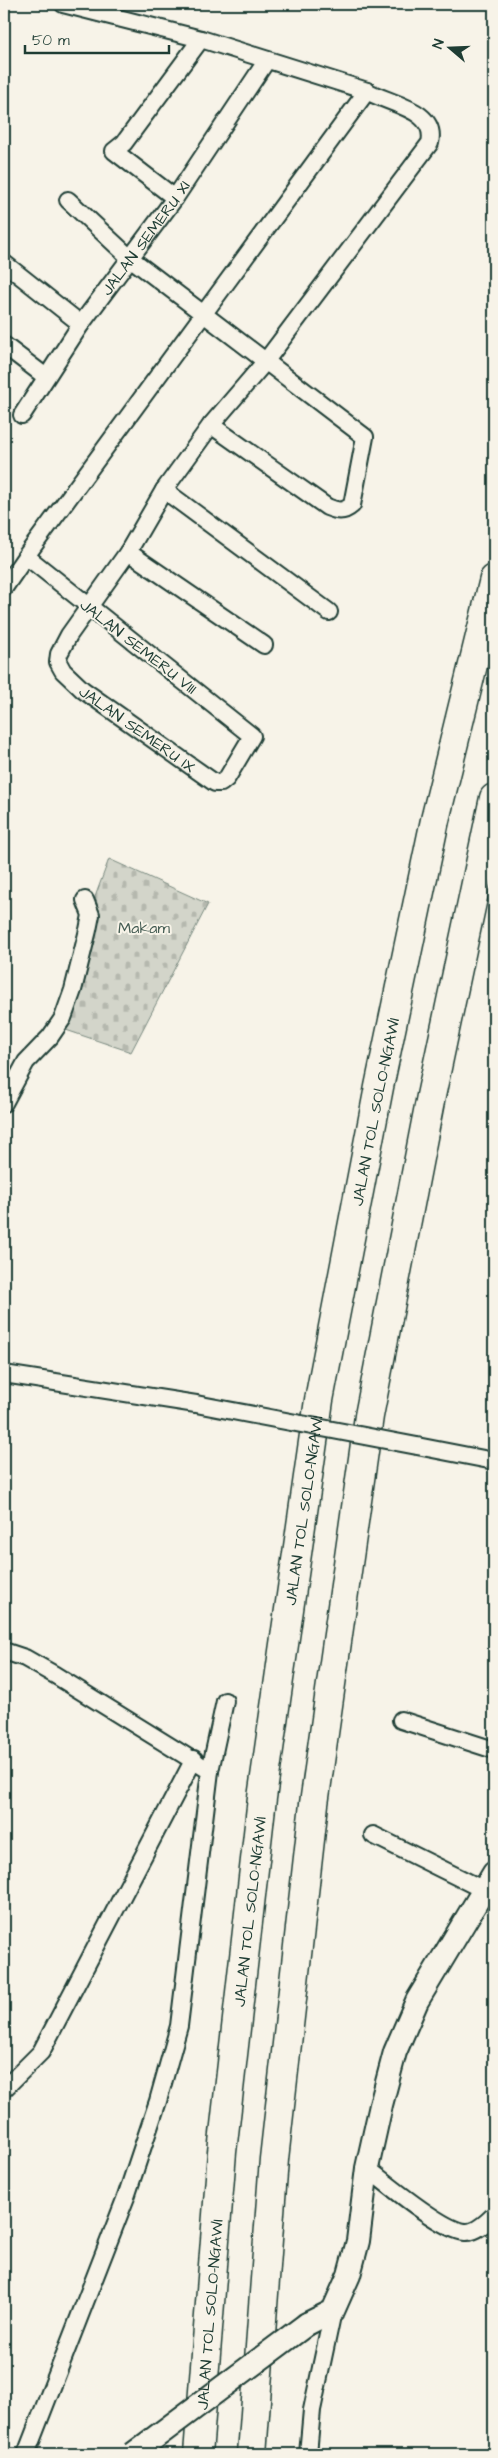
<svg xmlns="http://www.w3.org/2000/svg" width="498" height="2458" font-family="'Architects Daughter',sans-serif">
  <defs>
    <pattern id="cemetery-stones" width="16" height="16" patternUnits="userSpaceOnUse" patternTransform="scale(1.25)"><rect width="16" height="16" fill="#d3d5ca"/><path d="M2 7V4a2 2 0 0 1 4 0v3zM10 15v-3a2 2 0 0 1 4 0v3z" fill="#b5b8ae"/></pattern>
  </defs>
  <rect width="100%" height="100%" fill="#f7f3e8"/>
  <filter id="ink" filterUnits="userSpaceOnUse"><feTurbulence type="fractalNoise" baseFrequency=".02" numOctaves="2"/><feDisplacementMap in="SourceGraphic" scale="10" xChannelSelector="R" yChannelSelector="G"/><feConvolveMatrix kernelMatrix="1 2 1 2 8 2 1 2 1" color-interpolation-filters="sRGB"/></filter>
  <g filter="url(#ink)">
    <polygon fill="url(#cemetery-stones)" stroke="#79897f" points="109,859 208,904 131,1052 63,1029 100,913 95,897"/>
    <g fill="none" stroke-linecap="round" stroke-linejoin="round">
      <defs>
        <g id="street">
          <polyline points="63,4 201,39"/>
          <polyline points="175,198 114,151 124,143 201,39 367,91"/>
          <path d="M68,200l62,58 235,179 -13,68c-9,8 -15,6 -25,2l-116,-82"/>
          <polyline points="4,263 81,324"/>
          <polyline points="4,345 46,377"/>
          <path id="s1" d="M22,415l59,-91 94,-126 92,-138"/>
          <polyline points="164,490 329,612"/>
          <polyline points="128,552 264,645"/>
          <path id="s2" d="M4,588l22,-32 341,-465c21,13 71,18 63,52l-165,219 -54,63 -47,65 -36,62 -59,83 -10,19 -1,8 5,9 20,19 132,93h6l6,-5 25,-42 -226,-180"/>
          <polyline points="4,1103 26,1062 50,1037 63,1018 73,990 88,930 91,915 85,900"/>
          <polyline points="4,1374 196,1404"/>
          <polyline points="417,1446 494,1461"/>
          <polyline points="4,1651 25,1658 55,1675 210,1771 179,2026 158,2101 126,2197 26,2454"/>
          <polyline points="401,1720 494,1750"/>
          <polyline points="210,1771 225,1701"/>
          <polyline points="373,1835 494,1895"/>
          <polyline points="4,2089 41,2052 194,1759"/>
          <path d="M367,2168c19,15 76,63 98,64 11,1 22,-10 29,-17"/>
          <polyline points="308,2454 312,2410 333,2311"/>
        </g>
        <polyline id="secondary" points="307,2324 333,2311 349,2275 358,2241 367,2168 381,2105 395,2052 417,2001 494,1873"/>
        <g id="highway">
          <path id="s3" d="M198,2454l24,-302 40,-354 57,-398 60,-313 56,-267 59,-241"/>
          <polyline points="252,2454 274,2159 314,1804 369,1416 431,1096 494,798"/>
        </g>
      </defs>
      <use href="#street" stroke="#1f3d34" stroke-width="20"/>
      <use href="#secondary" stroke="#1f3d34" stroke-width="26"/>
      <use href="#highway" stroke="#1f3d34" stroke-width="31"/>
      <use href="#street" stroke="#f7f3e8" stroke-width="16"/>
      <use href="#secondary" stroke="#f7f3e8" stroke-width="22"/>
      <use href="#highway" stroke="#f7f3e8" stroke-width="28"/>
      <defs>
        <polyline id="street-bridge" points="196,1404 417,1446"/>
        <polyline id="secondary-bridge" points="133,2454 307,2324"/>
      </defs>
      <use href="#street-bridge" stroke="#1f3d34" stroke-width="20" stroke-linecap="butt"/>
      <use href="#secondary-bridge" stroke="#1f3d34" stroke-width="26" stroke-linecap="butt"/>
      <use href="#street-bridge" stroke="#f7f3e8" stroke-width="16"/>
      <use href="#secondary-bridge" stroke="#f7f3e8" stroke-width="22"/>
    </g>
  </g>
  <g text-anchor="middle" stroke-width="4" stroke-linejoin="round" paint-order="stroke">
    <g font-size="16" fill="#1f3d34" stroke="#f7f3e8">
      <text dy="6" stroke="none"><textPath href="#s1" startOffset="216">JALAN SEMERU XI</textPath></text>
      <text transform="translate(139 646) rotate(38)" y="6">JALAN SEMERU VIII</text>
      <text dy="6" stroke="none"><textPath href="#s2" startOffset="1450">JALAN SEMERU IX</textPath></text>
      <text dy="6" stroke="none"><textPath href="#s3" startOffset="1355">JALAN TOL SOLO–NGAWI</textPath></text>
      <text dy="6" stroke="none"><textPath href="#s3" startOffset="950">JALAN TOL SOLO–NGAWI</textPath></text>
      <text dy="6" stroke="none"><textPath href="#s3" startOffset="545">JALAN TOL SOLO–NGAWI</textPath></text>
      <text dy="6" stroke="none"><textPath href="#s3" startOffset="140">JALAN TOL SOLO–NGAWI</textPath></text>
    </g>
    <g font-size="16" fill="#435b52" stroke="#f7f3e8">
      <text x="144" y="933">Makam</text>
    </g>
  </g>
  <rect width="498" height="2458" fill="none" stroke="#f7f3e8" stroke-width="20"/>
  <rect x="10" y="10" width="478" height="2438" fill="none" stroke="#1f3d34" stroke-width="2" filter="url(#ink)"/>
  <g transform="translate(450 48) rotate(289)" stroke="#f7f3e8" stroke-width="4" paint-order="stroke">
  <path d="M0-4L9 19L0 12L-9 19Z" fill="#1f3d34"/>
  <text y="-8" font-size="14" font-weight="bold" text-anchor="middle" fill="#1f3d34">N</text>
  </g>
  <path d="M25 45v8h144v-8" fill="none" stroke="#1f3d34" stroke-width="2.5"/>
  <text x="32" y="45" font-size="15" fill="#1f3d34" stroke="#f7f3e8" stroke-width="4" paint-order="stroke">50 m</text>
</svg>
